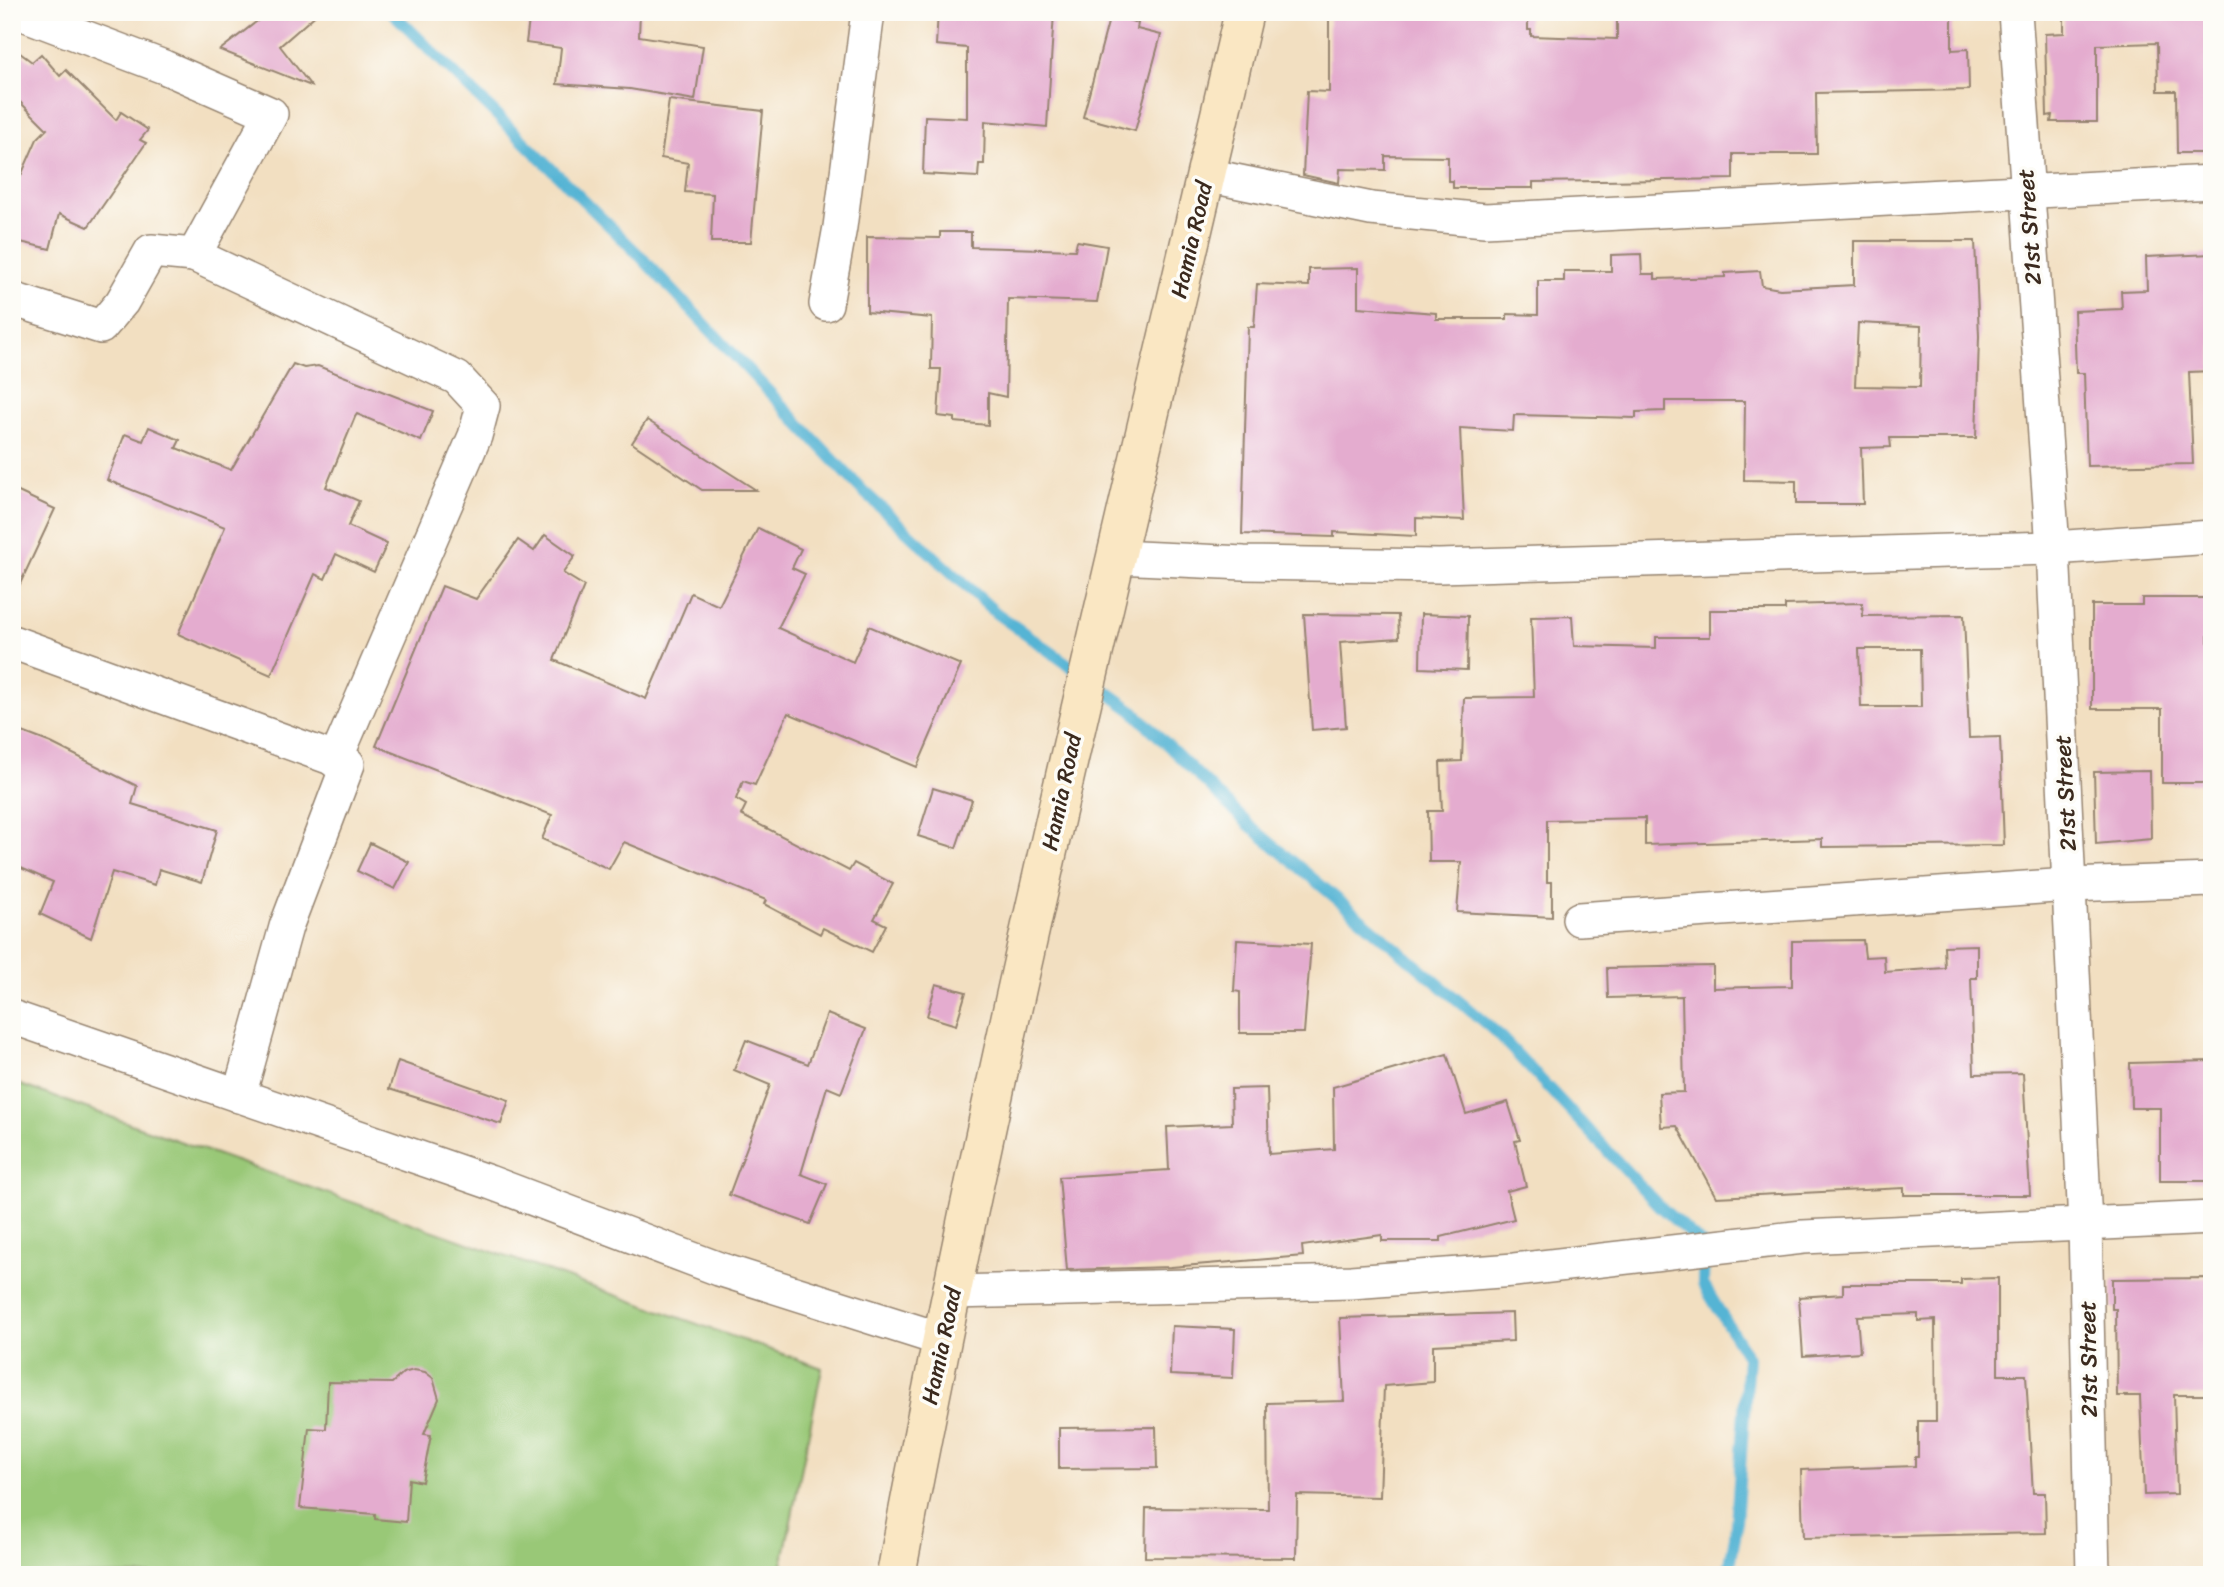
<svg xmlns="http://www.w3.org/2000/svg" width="2224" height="1587" font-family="Sriracha,sans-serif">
  <rect width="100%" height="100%" fill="#fdfcf7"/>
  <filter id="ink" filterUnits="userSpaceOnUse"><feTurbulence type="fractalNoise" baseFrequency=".0143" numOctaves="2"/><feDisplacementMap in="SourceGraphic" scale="14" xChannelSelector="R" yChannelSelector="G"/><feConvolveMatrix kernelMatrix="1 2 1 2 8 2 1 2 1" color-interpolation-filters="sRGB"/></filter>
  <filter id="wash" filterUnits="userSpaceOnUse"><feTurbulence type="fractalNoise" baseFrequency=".00686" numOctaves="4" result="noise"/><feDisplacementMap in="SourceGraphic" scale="28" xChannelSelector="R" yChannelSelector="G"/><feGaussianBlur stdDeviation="1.57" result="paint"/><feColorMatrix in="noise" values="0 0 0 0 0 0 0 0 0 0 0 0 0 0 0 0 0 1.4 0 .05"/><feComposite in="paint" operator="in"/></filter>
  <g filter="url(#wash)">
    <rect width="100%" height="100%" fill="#f2dfc1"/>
    <polygon fill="#99c877" stroke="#6a794a" stroke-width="2" points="12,1082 822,1368 780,1575 12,1575"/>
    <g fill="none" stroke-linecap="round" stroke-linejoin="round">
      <polyline stroke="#55b4d4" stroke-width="12" points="392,12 641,257 863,491 996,613 1132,710 1249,825 1497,1033 1658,1205 1704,1246 1703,1284 1748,1358 1735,1537 1728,1575"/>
    </g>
    <g id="blocks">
      <g fill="#e4accf" fill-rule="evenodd">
        <polygon points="269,12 319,12 280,46 311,86 220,50"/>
        <polygon points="530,12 640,12 639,36 703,46 695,100 630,89 557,84 561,48 526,43"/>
        <polygon points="938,12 1054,12 1047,127 985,121 984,164 979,164 978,177 923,174 925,116 967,118 967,48 936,45"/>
        <polygon points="1329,12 1528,12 1528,30 1531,30 1531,36 1617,39 1617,12 1952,12 1952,50 1968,49 1969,90 1816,93 1817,154 1733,154 1733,179 1533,182 1533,188 1453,188 1453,181 1448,181 1448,157 1385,156 1385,170 1340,169 1339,183 1303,175 1307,91 1329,92"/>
        <polygon points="2064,12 2212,12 2212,153 2177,153 2176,91 2158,91 2157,43 2097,45 2097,122 2051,122 2052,115 2047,116 2045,34 2064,33"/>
        <polygon points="1110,15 1138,23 1137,29 1161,35 1135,131 1083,117"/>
        <polygon points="12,47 32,62 41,54 60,76 66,70 116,120 121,112 148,130 140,140 146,143 88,227 59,214 50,249 12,240 12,196 37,139 47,129 12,94"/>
        <polygon points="669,100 763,111 751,242 711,242 713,194 685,192 688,163 661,158"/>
        <polygon points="940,232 971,232 971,247 1075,250 1077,241 1107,246 1097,302 1008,299 1006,397 988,393 988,425 955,422 955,418 938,416 941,369 931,369 932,318 867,312 867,237 940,238"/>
        <path d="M1854,241h121l4,95 -3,102h-86l1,9 -30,1 2,56h-67v-23l-52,-1 1,-79h-80v10l-29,1v6l-122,-3 -1,16 -53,-3 4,92 -48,-2v18l-82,-4v5l-92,-3 6,-207h6l3,-43 52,2v-17l49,-1v39l78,6v6h71v-5l31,1v-34h26v-10h47v-16l30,-1 1,20h13v5l70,-2v-4l35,-2 2,15 18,3 74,-4zM1858,323l63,3 -1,61 -65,-1z"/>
        <polygon points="2212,254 2212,371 2189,372 2193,464 2087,466 2084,373 2076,373 2074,311 2122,309 2121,291 2147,290 2146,257"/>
        <polygon points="293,364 304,368 318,366 433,411 421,441 357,414 355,417 326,487 359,501 348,526 387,544 374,572 336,554 325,579 315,574 271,675 178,634 225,527 107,480 125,434 143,441 149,427 180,440 176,448 231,470"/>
        <polygon points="647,420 756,490 702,490 632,443"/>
        <polygon points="12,489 55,509 12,601"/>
        <polygon points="758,528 801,549 792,568 805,574 778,628 853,662 869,626 961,665 917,767 788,713 755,785 743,781 736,799 746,805 741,815 849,871 854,863 893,884 874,919 886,925 872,952 823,928 820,934 764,904 766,900 624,842 609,869 542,839 552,815 376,746 442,586 476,599 518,540 534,551 545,535 575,556 563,573 584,586 554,660 646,699 691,593 719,606"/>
        <polygon points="2142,598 2208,598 2208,642 2212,642 2212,783 2162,783 2162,709 2092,709 2092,605 2142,605"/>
        <path d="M1862,603l1,13 101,-1 5,123 31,-1 4,108 -182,2v-8l-177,6v-27l-98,2v62h5v35l-95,-5 4,-50h-32l-1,-51h14l-2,-49 22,-1 2,-63 70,-1 -3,-80 41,-1 2,30 82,2v-11h54v-27h75v-5zM1859,649h61l1,58h-60z"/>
        <polygon points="1304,614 1398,615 1399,638 1340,642 1346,727 1312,730"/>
        <polygon points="1421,614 1468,616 1467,670 1420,668"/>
        <polygon points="12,728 51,743 137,786 132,804 217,830 202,882 159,869 155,885 112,872 91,938 40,914 53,882 12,864"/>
        <polygon points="2150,771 2151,839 2096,844 2094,772"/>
        <polygon points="933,788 972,800 956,848 918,836"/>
        <polygon points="370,843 409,862 395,889 357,871"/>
        <polygon points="1237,940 1311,944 1304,1033 1240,1033 1240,992 1234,991"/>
        <polygon points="1863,940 1865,957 1884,956 1885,972 1945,968 1944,946 1977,945 1977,978 1971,978 1974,1074 2023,1073 2030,1195 1904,1195 1904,1188 1716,1197 1677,1126 1661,1127 1659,1093 1684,1092 1682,996 1608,998 1607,968 1713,966 1713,988 1792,986 1792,941"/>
        <polygon points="936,984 966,992 956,1025 927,1016"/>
        <polygon points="827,1014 866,1029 841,1093 827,1087 801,1174 827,1184 810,1224 729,1195 770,1085 734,1070 746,1040 808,1064"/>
        <polygon points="1447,1054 1466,1114 1508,1102 1520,1140 1515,1141 1526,1186 1507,1191 1514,1219 1441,1237 1441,1241 1382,1241 1382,1235 1302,1246 1303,1256 1171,1267 1067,1270 1059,1177 1169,1170 1167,1127 1232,1124 1231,1089 1267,1088 1269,1154 1334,1149 1333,1087"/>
        <polygon points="398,1061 509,1100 501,1124 389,1089"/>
        <polygon points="2212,1061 2212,1181 2160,1181 2160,1108 2131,1108 2130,1063"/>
        <polygon points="1998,1278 1998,1375 2026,1375 2033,1493 2045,1493 2046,1533 1803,1538 1801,1470 1915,1466 1915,1457 1918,1457 1918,1421 1936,1421 1935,1320 1918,1321 1918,1314 1857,1316 1860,1352 1803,1356 1799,1297 1843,1294 1843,1284 1961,1284 1961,1279"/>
        <polygon points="2212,1278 2212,1395 2174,1395 2177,1494 2144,1495 2140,1396 2117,1396 2116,1309 2112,1309 2112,1279"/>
        <polygon points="1512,1313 1513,1341 1433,1345 1433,1382 1384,1386 1380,1497 1297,1495 1296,1558 1145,1557 1146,1508 1268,1509 1267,1403 1344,1401 1340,1318"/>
        <polygon points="1172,1326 1235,1329 1233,1378 1170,1375"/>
        <polygon points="414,1370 425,1372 433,1378 439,1399 424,1434 431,1435 422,1482 409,1479 406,1522 375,1519 375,1514 300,1508 309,1428 326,1429 328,1382 392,1383 403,1373"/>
        <polygon points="1156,1427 1157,1468 1059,1469 1059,1428"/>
      </g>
    </g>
  </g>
  <g filter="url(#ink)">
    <use href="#blocks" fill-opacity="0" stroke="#968470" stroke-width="2"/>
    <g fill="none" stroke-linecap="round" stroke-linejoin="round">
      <defs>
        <g id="street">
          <polyline points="2015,12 2053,548 2085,1225 2093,1575"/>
          <polyline points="1206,175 1371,209 1485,220 2212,182"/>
          <polyline points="194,255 457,378 483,406 475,436 335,761"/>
          <polyline points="12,299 101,327 122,302 151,251 194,255 271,114 164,67 18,12"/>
          <polyline points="826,304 840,227 868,12"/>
          <polyline points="1117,557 1244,563 1439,566 2053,548 2212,537"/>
          <polyline points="12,642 348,764 286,927 239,1096"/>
          <polyline points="1579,919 2069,885 2212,880"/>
          <polyline points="12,1017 489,1182 719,1269 940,1339"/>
          <polyline points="952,1292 1351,1282 1514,1270 1803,1237 2212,1218"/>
        </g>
        <path id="secondary" d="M896,1575c98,-525 227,-1043 348,-1563"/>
      </defs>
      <use href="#street" stroke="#968470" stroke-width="36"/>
      <use href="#secondary" stroke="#968470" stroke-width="41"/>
      <use href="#street" stroke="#fff" stroke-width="33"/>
      <use href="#secondary" stroke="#fae7c3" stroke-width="38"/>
    </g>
  </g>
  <g text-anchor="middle" stroke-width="7" stroke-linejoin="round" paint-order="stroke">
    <g font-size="23" fill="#3b2a1e" stroke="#fdfcf7">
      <text transform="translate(2029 227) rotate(-94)" y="8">21st Street</text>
      <text transform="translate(1191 240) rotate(-77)" y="8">Hamia Road</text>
      <text transform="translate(1061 792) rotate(-78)" y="8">Hamia Road</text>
      <text transform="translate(2065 793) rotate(-93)" y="8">21st Street</text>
      <text transform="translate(941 1346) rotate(-78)" y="8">Hamia Road</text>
      <text transform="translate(2088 1359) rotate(-91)" y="8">21st Street</text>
    </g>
  </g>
  <rect width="2224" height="1587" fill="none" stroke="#fdfcf7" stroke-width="42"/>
</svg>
